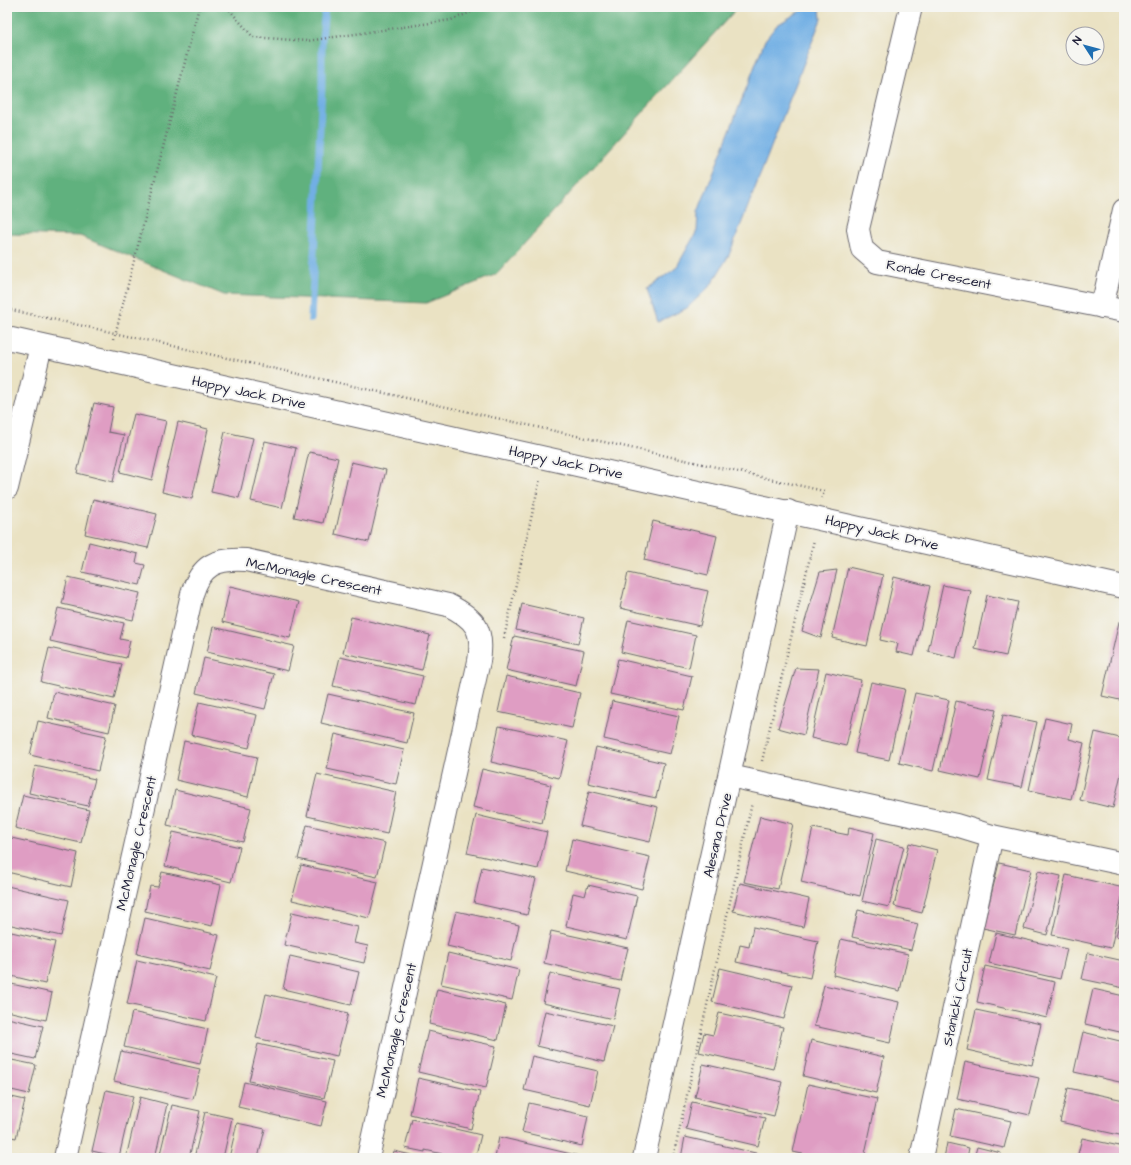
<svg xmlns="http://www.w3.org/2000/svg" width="1131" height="1165" font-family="'Architects Daughter',sans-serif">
  <rect width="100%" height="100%" fill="#f6f6f2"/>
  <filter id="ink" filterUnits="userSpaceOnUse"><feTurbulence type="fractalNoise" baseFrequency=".025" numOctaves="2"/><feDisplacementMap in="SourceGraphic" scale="8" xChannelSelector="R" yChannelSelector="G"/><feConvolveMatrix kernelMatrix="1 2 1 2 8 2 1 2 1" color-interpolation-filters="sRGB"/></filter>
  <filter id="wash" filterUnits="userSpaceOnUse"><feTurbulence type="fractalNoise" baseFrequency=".012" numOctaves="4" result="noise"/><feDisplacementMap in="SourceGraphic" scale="16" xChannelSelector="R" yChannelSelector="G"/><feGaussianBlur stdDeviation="0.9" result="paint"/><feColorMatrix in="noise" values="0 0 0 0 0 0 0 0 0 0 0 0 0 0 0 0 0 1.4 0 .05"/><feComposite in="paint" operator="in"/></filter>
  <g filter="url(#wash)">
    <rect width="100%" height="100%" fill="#eae2c3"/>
    <polygon fill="#60b17e" stroke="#416a5c" points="7,7 738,7 497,274 426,303 224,295 80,236 7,234"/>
    <polygon fill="#71afe4" stroke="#4a6890" points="807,7 820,7 821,19 729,255 711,285 687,308 658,322 647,289 676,268 697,231 698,212 765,40 777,25"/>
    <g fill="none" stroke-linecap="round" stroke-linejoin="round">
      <polyline stroke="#71afe4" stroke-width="7" points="311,319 322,86 322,39 325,7"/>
    </g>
    <g id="blocks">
      <g fill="#df9dc3">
        <polygon points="94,403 113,407 108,432 124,435 113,482 77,473"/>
        <polygon points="134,414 166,421 152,480 120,472"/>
        <polygon points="178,422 208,429 192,499 162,492"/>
        <polygon points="225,432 253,438 239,498 211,492"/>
        <polygon points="265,441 296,448 282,508 251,501"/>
        <polygon points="309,452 338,458 323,523 294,517"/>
        <polygon points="351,462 386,470 369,542 335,534"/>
        <polygon points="93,499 157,514 148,548 85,534"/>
        <polygon points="653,521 717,536 708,575 644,560"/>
        <polygon points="89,542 138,554 136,563 145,565 140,585 82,572"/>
        <polygon points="848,567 883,575 867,646 832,638"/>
        <polygon points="837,570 821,638 802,631 820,572"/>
        <polygon points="628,573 708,591 700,626 620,608"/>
        <polygon points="68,577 140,593 133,620 62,604"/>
        <polygon points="894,577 930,586 914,656 896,652 898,644 880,640"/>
        <polygon points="943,585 971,591 956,658 928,651"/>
        <polygon points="230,586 299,602 290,638 222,622"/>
        <polygon points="987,595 1018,602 1006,656 975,649"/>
        <polygon points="522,604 584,618 578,644 516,630"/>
        <polygon points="58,608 124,623 120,639 130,641 126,658 50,641"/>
        <polygon points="351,617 430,635 422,670 343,653"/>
        <polygon points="628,620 696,635 689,668 621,652"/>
        <polygon points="1119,622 1124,623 1124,701 1102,696"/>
        <polygon points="213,627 294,646 288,671 207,652"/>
        <polygon points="514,636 584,651 576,686 506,670"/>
        <polygon points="49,648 122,664 114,699 41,682"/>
        <polygon points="340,657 423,676 416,705 333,686"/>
        <polygon points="204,658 274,674 265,709 196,693"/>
        <polygon points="618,659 692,676 684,710 610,694"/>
        <polygon points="796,668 819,669 804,735 778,728"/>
        <polygon points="826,672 861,680 846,746 811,738"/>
        <polygon points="506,676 580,693 572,728 498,712"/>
        <polygon points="871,682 905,689 889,760 855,753"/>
        <polygon points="54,692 115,706 109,732 48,718"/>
        <polygon points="915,693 949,700 933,771 899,763"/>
        <polygon points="328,694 414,713 407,743 321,723"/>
        <polygon points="612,701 679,716 670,754 604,739"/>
        <polygon points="956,701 996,710 980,779 940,770"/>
        <polygon points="199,702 257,715 249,748 191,735"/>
        <polygon points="1003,715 1037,722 1022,787 988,780"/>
        <polygon points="1045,718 1072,724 1069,739 1084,743 1071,799 1029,790"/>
        <polygon points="38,721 106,736 98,771 30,755"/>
        <polygon points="499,726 568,741 559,778 491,762"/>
        <polygon points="1095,732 1124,739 1124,761 1113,808 1080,800"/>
        <polygon points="335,734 404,750 396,784 327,769"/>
        <polygon points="184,741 257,757 248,797 176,780"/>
        <polygon points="596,747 664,763 656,798 588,783"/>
        <polygon points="35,766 95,779 88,806 29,793"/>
        <polygon points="482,769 551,785 542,823 473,807"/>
        <polygon points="317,774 396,792 387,834 307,816"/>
        <polygon points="175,790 251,808 243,842 167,825"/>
        <polygon points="589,791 658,807 650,842 580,826"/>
        <polygon points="23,795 89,810 81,843 15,828"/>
        <polygon points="476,815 547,832 538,869 467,853"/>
        <polygon points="760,816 793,824 778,889 744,882"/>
        <polygon points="307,825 385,843 377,877 298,859"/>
        <polygon points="849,827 874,833 860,896 801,882 813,828 848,835"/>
        <polygon points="173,832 240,847 231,882 165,866"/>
        <polygon points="7,837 78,853 71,887 7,872"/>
        <polygon points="572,839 650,857 642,889 565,871"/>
        <polygon points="876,839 904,846 889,907 862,901"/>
        <polygon points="909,843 937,850 922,913 894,906"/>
        <polygon points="999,863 1031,870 1015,935 983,928"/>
        <polygon points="301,865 378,882 369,918 292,900"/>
        <polygon points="482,867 536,879 527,915 474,903"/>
        <polygon points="1038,871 1061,876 1047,935 1024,929"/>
        <polygon points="162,872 221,885 212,926 145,911 150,886 158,887"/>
        <polygon points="1066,875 1124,888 1111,948 1052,935"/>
        <polygon points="740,883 809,899 803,927 733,911"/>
        <polygon points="588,885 637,896 627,940 566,926 573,893 585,896"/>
        <polygon points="7,886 69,900 61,936 7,924"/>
        <polygon points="1124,904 1124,938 1116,936"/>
        <polygon points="858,910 918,924 911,950 852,937"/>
        <polygon points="456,911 519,925 511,961 447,946"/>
        <polygon points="292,912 358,927 354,943 368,946 364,963 284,945"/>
        <polygon points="145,918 219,935 210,971 137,954"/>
        <polygon points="753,927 818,941 810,978 736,962 740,945 749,947"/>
        <polygon points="7,931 55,942 45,984 7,975"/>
        <polygon points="551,931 628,948 620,981 544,963"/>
        <polygon points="996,933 1067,949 1060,979 989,963"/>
        <polygon points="841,939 908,954 900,991 833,975"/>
        <polygon points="448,953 519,970 512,1000 441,984"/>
        <polygon points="1088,953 1124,961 1124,988 1082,979"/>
        <polygon points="290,956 359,972 351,1005 283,989"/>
        <polygon points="137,960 216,978 206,1021 127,1004"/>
        <polygon points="985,966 1055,982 1047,1018 977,1002"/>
        <polygon points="720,968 792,985 784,1019 712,1002"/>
        <polygon points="550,973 620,989 613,1019 543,1003"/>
        <polygon points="7,983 52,993 46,1020 7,1011"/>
        <polygon points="824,985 899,1002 890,1043 814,1026"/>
        <polygon points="437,989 506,1005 498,1040 429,1024"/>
        <polygon points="1093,989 1124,996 1124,1033 1085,1024"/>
        <polygon points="266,994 348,1013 337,1056 256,1038"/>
        <polygon points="976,1010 1041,1024 1032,1065 967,1050"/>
        <polygon points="545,1011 613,1026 604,1062 537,1046"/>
        <polygon points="132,1012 208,1029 200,1064 124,1047"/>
        <polygon points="719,1013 783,1027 773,1069 699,1052 704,1033 713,1035"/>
        <polygon points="7,1018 43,1026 35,1059 7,1053"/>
        <polygon points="428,1031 496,1046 486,1088 418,1072"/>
        <polygon points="1083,1032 1124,1042 1124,1083 1074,1072"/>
        <polygon points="811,1040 884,1057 876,1093 803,1076"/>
        <polygon points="258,1044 333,1061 324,1098 249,1081"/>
        <polygon points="121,1051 200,1069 193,1099 114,1081"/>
        <polygon points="532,1056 598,1071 590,1105 524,1090"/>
        <polygon points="7,1059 36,1065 29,1094 7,1089"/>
        <polygon points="965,1062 1039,1078 1030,1115 957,1099"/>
        <polygon points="703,1064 782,1082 774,1116 695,1097"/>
        <polygon points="418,1078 480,1092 471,1129 410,1114"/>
        <polygon points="244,1082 327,1101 321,1126 238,1107"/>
        <polygon points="808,1084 877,1099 864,1158 821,1158 793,1152"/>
        <polygon points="1068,1088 1124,1100 1124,1136 1060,1122"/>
        <polygon points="106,1090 133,1096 119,1157 92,1151"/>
        <polygon points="7,1096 25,1100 16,1138 7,1136"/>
        <polygon points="140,1097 167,1104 155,1158 126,1158"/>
        <polygon points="692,1102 765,1118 758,1146 686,1129"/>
        <polygon points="529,1103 588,1116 582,1146 522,1132"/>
        <polygon points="172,1105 200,1111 189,1158 159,1158"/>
        <polygon points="956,1109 1011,1121 1004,1148 950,1136"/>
        <polygon points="205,1112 232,1118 223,1158 194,1158"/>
        <polygon points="412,1119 481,1135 475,1158 460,1158 425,1150 425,1152 405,1148"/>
        <polygon points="237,1123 265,1129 258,1158 229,1158"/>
        <polygon points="499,1137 584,1157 584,1158 495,1158"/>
        <polygon points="685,1137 760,1154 759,1158 681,1158"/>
        <polygon points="1082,1138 1124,1147 1124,1158 1077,1158"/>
        <polygon points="947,1143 969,1148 967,1158 944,1158"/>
        <polygon points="977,1147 1001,1153 1000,1158 974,1158"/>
        <polygon points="394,1151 420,1157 420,1158 392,1158"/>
      </g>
    </g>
  </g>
  <g filter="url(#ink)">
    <use href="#blocks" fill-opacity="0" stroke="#68656b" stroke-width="1"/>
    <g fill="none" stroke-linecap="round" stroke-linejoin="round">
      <defs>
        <g id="minor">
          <polyline points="911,7 858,229 862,249 877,262 1124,311"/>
          <polyline points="1102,307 1124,210"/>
          <polyline points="7,338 1124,587"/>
          <polyline points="7,488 41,346"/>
          <polyline points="730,776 956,825 992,836 1124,864"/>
          <path d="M65,1158l127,-564c9,-29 24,-36 54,-34l202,45c28,14 36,25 31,56l-111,497"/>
          <polyline points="644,1158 788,511"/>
          <polyline points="921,1158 992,836"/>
        </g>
      </defs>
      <use href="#minor" stroke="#68656b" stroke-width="24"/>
      <g stroke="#68656b" stroke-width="2.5" stroke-dasharray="1 3" stroke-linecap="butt">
        <polyline points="227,7 253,37 307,41 451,20 484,7"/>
        <polyline points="7,309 824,491 822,498"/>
        <polyline points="114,339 199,7"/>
        <polyline points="504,638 540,479"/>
        <polyline points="762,761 814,540"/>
        <polyline points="673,1158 752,803"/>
      </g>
      <use href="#minor" stroke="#fff" stroke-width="22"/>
    </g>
  </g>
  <g text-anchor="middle" stroke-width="4" stroke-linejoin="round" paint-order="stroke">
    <g font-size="14" fill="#22223b" stroke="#f6f6f2">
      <text transform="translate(939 274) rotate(11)" y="5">Ronde Crescent</text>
      <text transform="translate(249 392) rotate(12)" y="5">Happy Jack Drive</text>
      <text transform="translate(566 462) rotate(12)" y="5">Happy Jack Drive</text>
      <text transform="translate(882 532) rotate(13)" y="5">Happy Jack Drive</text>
      <text transform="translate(314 576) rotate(12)" y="5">McMonagle Crescent</text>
      <text transform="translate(717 835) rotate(-77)" y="5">Alesana Drive</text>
      <text transform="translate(136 843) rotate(-77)" y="5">McMonagle Crescent</text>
      <text transform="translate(957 997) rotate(-78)" y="5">Stanicki Circuit</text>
      <text transform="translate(396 1030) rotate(-77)" y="5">McMonagle Crescent</text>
    </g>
  </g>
  <rect width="1131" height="1165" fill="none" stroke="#f6f6f2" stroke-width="24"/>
  <g transform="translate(1085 46) rotate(306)"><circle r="19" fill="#f6f6f2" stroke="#a1a1a9"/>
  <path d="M0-3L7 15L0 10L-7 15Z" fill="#1f6fb2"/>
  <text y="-6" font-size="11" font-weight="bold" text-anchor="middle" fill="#22223b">N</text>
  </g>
</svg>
